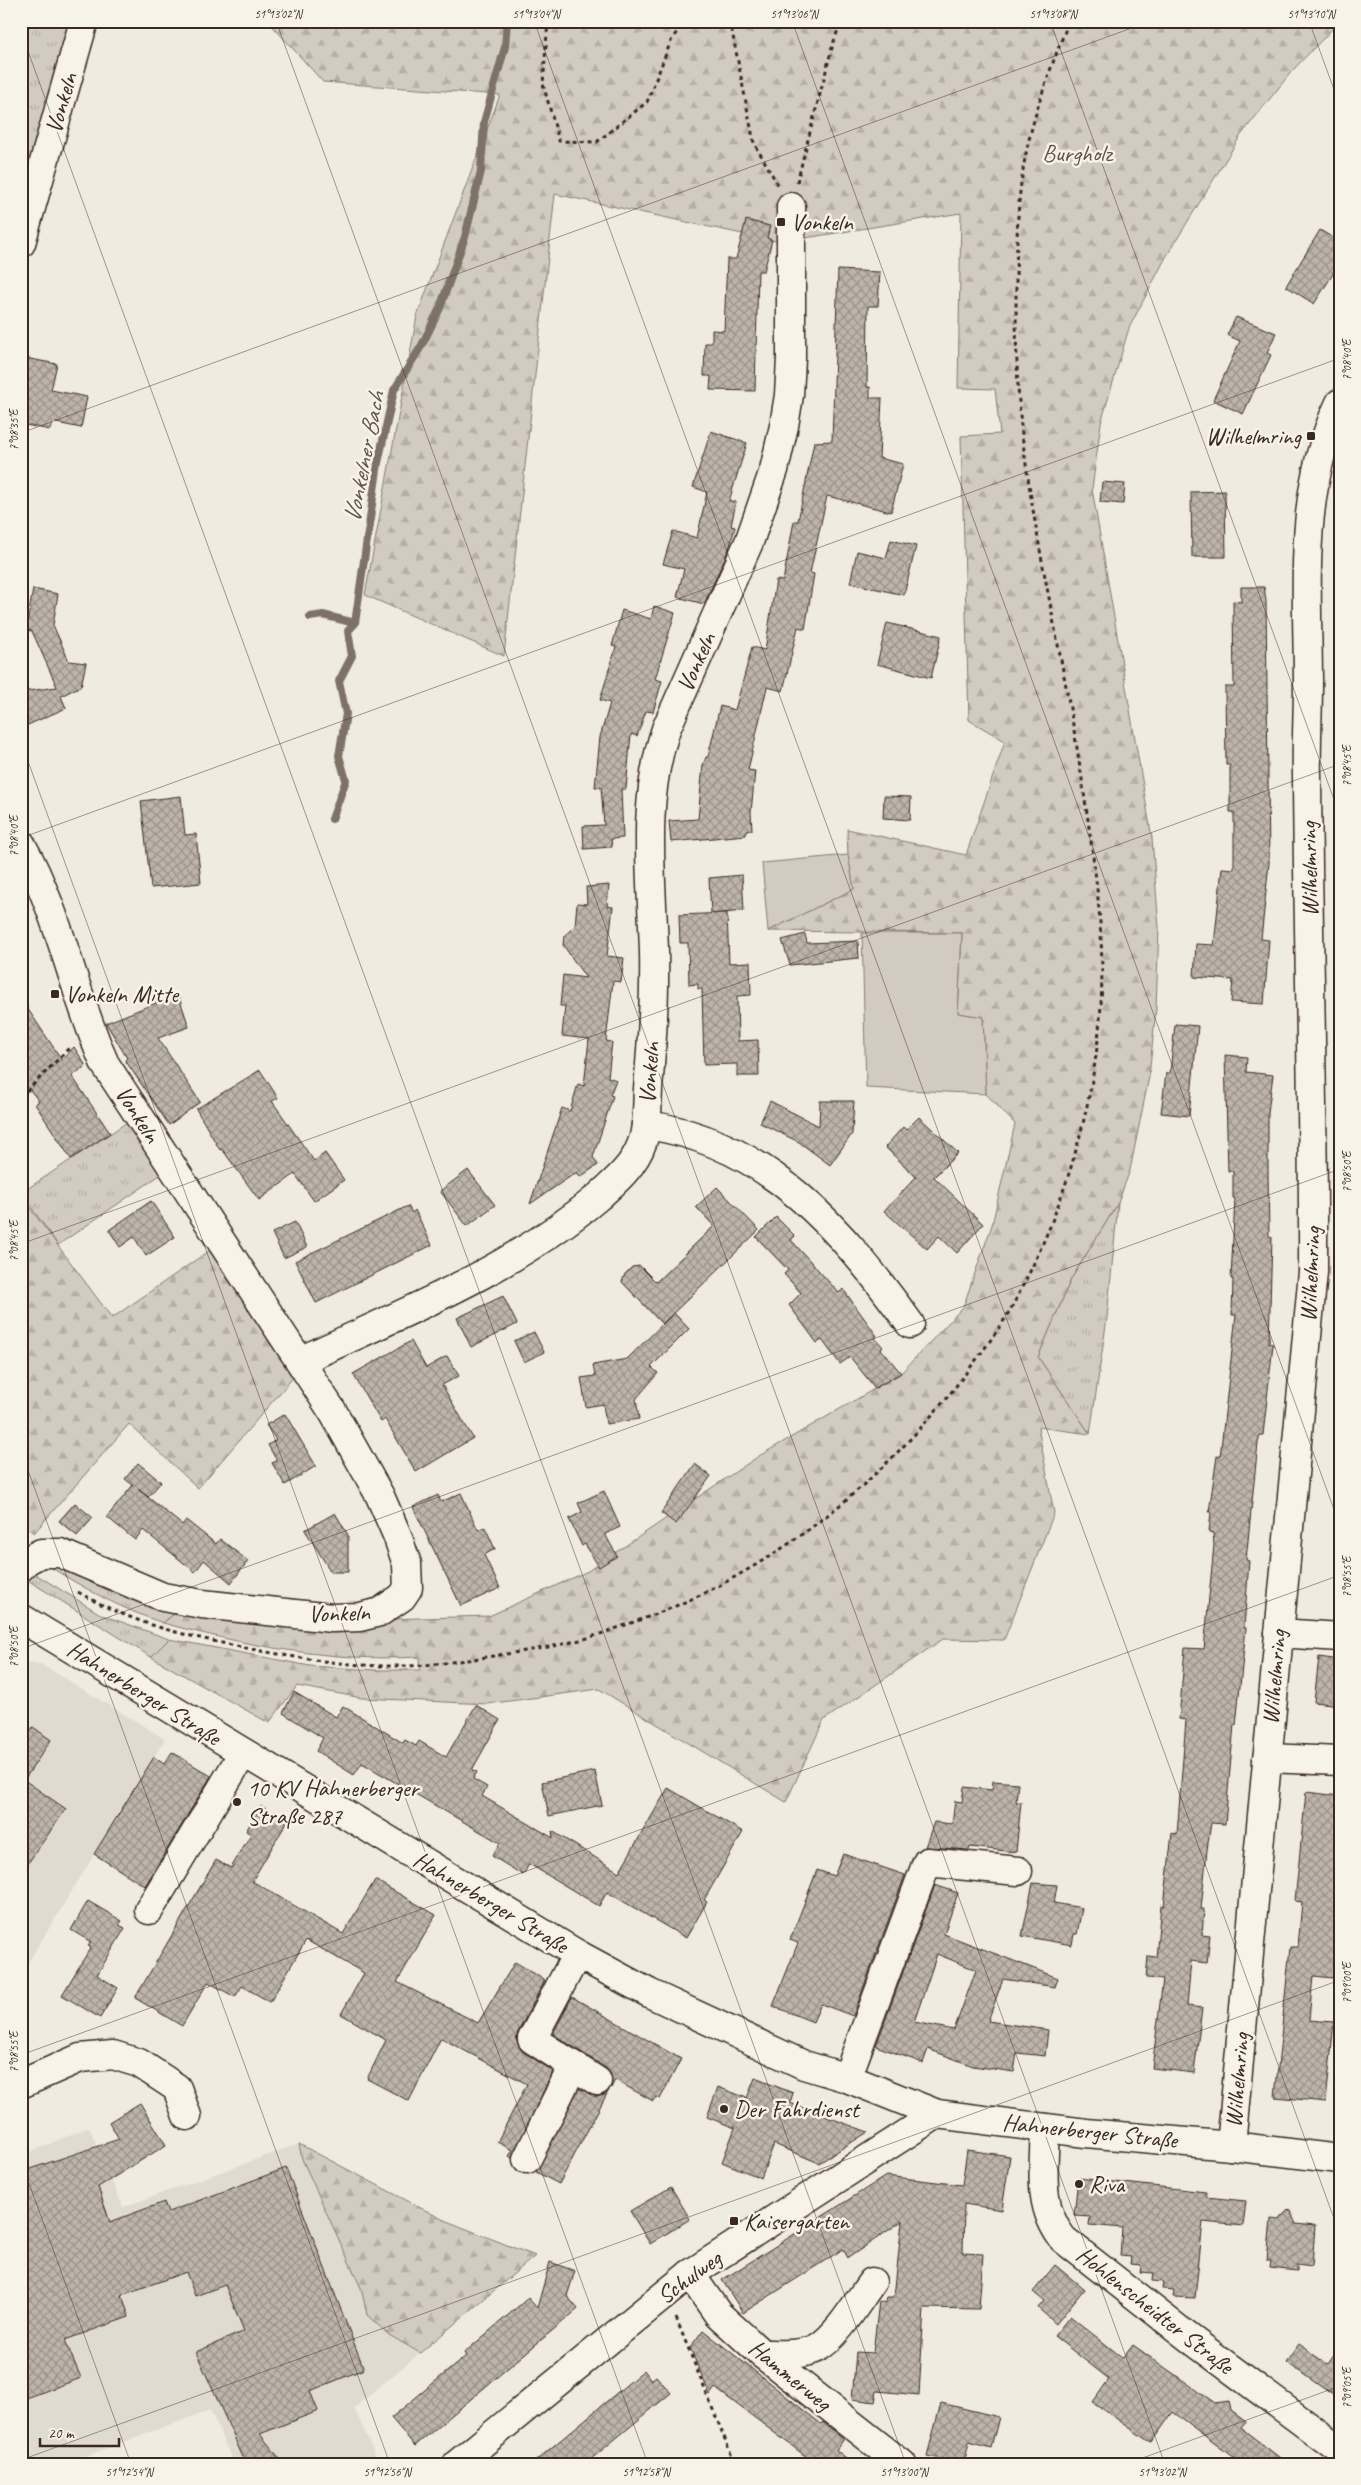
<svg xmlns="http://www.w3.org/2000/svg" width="1361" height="2485" font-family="Caveat,sans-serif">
  <defs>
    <pattern id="grass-tufts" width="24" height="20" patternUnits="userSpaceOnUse" patternTransform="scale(1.25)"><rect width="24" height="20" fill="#d1cbc0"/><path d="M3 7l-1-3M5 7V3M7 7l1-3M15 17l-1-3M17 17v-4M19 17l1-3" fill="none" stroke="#b4aea5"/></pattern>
    <pattern id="forest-firs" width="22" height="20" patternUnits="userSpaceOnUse" patternTransform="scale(1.25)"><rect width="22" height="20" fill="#d1cbc0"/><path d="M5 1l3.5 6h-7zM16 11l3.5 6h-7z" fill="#b4aea5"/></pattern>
    <pattern id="building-cross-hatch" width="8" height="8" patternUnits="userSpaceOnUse" patternTransform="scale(1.25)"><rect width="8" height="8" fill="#bdb5aa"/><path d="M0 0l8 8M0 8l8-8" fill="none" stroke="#9b938a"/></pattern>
  </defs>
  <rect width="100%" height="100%" fill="#efebe0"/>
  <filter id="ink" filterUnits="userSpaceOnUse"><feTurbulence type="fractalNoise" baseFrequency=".02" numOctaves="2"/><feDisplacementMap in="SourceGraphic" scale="10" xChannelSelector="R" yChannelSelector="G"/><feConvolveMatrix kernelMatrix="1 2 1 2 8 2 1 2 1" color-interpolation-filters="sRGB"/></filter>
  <g filter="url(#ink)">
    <g fill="#e0dbd0">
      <polygon points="21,1662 41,1664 165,1739 21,1974"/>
      <polygon points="89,2127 123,2207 299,2144 302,2159 361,2288 367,2315 389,2335 420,2353 354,2408 379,2464 234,2464 210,2410 64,2464 21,2464 21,2156"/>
    </g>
    <g fill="url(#grass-tufts)" stroke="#867a6f">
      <polygon points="21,21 71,21 21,206"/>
      <polygon points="132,1119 166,1171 58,1245 21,1193"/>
      <polygon points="1118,1203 1107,1318 1090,1434 1038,1357 1071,1279"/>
      <path d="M65,1564l115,45 -17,14c-42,-14 -78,-34 -116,-58z"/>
      <polygon points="32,1572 102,1615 169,1639 151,1657 26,1579"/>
    </g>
    <g fill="url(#forest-firs)" stroke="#867a6f">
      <path d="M268,21h1072l-48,50 -51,64 -75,122 -37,71 -28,95 -9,66 60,349 7,90 -3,80 -7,69 -19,93 -12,33 -47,76 -33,78 52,77 -52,-7 16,86 -50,127 -61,-1 -119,81 -38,82 -187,-113 -112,15 -125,-6 -65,-12 -28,37 -118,-66 18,-18 141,27 65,4h45l-1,-13c-87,5 -172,-11 -256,-34l17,-14 206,10 103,-3 99,-45 171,-115 141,-82 63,-67 29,-82 23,-101 -29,-30 -3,-77 -25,-4 4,-80 -194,-2 86,-42 -6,-33 -1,-27 119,26 39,-114 -36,-21 -8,-284 39,-2 -5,-45 -37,-1 3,-175 -181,29 -225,-48 -51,462 -139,-61 52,-279 83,-221 -177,-13z"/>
      <polygon points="21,1196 112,1318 216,1246 297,1373 198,1488 129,1424 34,1533 21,1524"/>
      <polygon points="299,2144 444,2220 535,2256 420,2353 389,2335 367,2315 361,2288 302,2159"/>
    </g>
    <g fill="#d1cbc0" stroke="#867a6f">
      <polygon points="848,855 854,889 768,931 762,863"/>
      <polygon points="862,933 962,933 958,1013 983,1017 986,1094 866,1088"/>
    </g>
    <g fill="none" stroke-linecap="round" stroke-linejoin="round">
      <g stroke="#7e7266" stroke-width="8">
        <polyline points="310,617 323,615 355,623"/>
        <polyline points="332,819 346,780 339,756 346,714 339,681 352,656 348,631 355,623 378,463 394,390 422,345 440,308 465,237 481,171 484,122 505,47 507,21"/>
      </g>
    </g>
    <g fill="url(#building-cross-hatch)" stroke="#3b2a1e" fill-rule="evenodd">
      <polygon points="746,220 770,226 767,238 772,240 764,271 758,271 755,391 710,390 711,376 704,376 705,343 712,343 712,330 724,331 727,259 736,259"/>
      <polygon points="1320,230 1340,242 1340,263 1314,304 1286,286"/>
      <polygon points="838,270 880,272 878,306 868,306 867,387 870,387 870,398 882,398 879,458 903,464 891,512 827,496 810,573 814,574 805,629 798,627 783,691 767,687 748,770 755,771 751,812 752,830 746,831 746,835 671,842 669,821 698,819 703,765 706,757 708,757 720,706 735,710 752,647 765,650 776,580 783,581 794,521 798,521 814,442 832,441"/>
      <polygon points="1236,317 1276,333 1267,353 1271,355 1243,414 1213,400 1240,341 1227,335"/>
      <polygon points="25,358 57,364 51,390 87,397 81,428 52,422 50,430 21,424 21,377"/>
      <polygon points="711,431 747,443 729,501 736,502 731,526 735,527 729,549 704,604 677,597 684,569 663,564 673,531 697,538 707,492 693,487"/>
      <polygon points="1102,482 1125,484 1123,504 1100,502"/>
      <polygon points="1225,491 1226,557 1192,557 1191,492"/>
      <polygon points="891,540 916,546 904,595 850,583 857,551 886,558"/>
      <polygon points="1241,587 1264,587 1266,601 1269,863 1261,939 1269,940 1264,1004 1231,1002 1233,980 1194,977 1196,944 1214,945 1222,868 1234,869 1234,812 1230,812 1230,765 1226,765 1225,687 1234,687 1233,601 1241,602"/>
      <polygon points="33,589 58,594 53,625 69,661 86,663 81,686 61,696 66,708 21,728 21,692 57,687 32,631 26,630"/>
      <polygon points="654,606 675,613 655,679 662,681 653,712 646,711 637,736 631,734 626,789 621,789 623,838 611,839 612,847 584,849 583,826 604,825 601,787 595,787 600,737 610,703 600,700 616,647 612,646 622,610 651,619"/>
      <polygon points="887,623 941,636 931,678 877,664"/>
      <polygon points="181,796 185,835 196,834 201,883 151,888 141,801"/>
      <polygon points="884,796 911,797 910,820 883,818"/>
      <polygon points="742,875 744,911 711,914 709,878"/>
      <polygon points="609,885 607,906 613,907 607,956 624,958 621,982 613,981 606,1041 612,1042 608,1077 616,1080 610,1095 613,1096 593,1157 598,1165 580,1177 577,1172 530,1204 562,1108 570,1111 578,1084 584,1086 589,1039 562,1036 565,1006 560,1006 563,975 586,978 563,945 564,936 575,926 577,903 587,904 586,887"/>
      <polygon points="727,913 729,963 750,962 751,995 737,996 738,1041 758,1040 759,1076 737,1076 737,1064 704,1065 702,989 698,989 698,984 689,985 688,943 680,943 679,915"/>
      <polygon points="805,934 807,943 858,941 859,958 790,965 782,940"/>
      <polygon points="178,994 189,1027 158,1038 200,1102 169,1125 125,1060 127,1058 106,1023"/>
      <polygon points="21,999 62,1060 74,1047 86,1066 72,1076 110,1133 71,1159 35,1104 39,1101 21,1079"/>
      <polygon points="1175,1024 1198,1026 1189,1116 1161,1113 1166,1073 1170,1073"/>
      <polygon points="1225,1055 1247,1057 1246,1072 1273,1075 1268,1112 1268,1173 1269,1236 1272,1237 1269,1343 1273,1344 1263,1435 1260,1435 1258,1443 1246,1560 1249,1561 1244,1628 1246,1628 1236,1725 1234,1725 1225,1824 1211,1823 1207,1850 1201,1909 1204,1909 1202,1935 1210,1936 1207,1963 1191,1961 1187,2006 1202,2008 1194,2073 1152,2068 1163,1979 1146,1978 1148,1956 1156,1957 1161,1905 1164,1906 1172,1833 1177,1834 1186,1720 1179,1719 1185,1648 1204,1649 1214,1545 1213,1533 1209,1532 1211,1512 1209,1512 1217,1456 1220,1457 1236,1315 1232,1315 1233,1279 1231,1279 1235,1198 1233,1198 1233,1171 1228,1171"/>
      <polygon points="260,1070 278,1098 272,1101 314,1161 325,1153 344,1180 314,1201 295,1174 259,1200 222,1149 220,1150 196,1109"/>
      <polygon points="770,1101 819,1126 820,1101 854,1101 852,1134 830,1165 799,1142 760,1123"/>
      <polygon points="919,1117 958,1153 934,1177 983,1224 957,1253 939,1236 927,1249 884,1211 916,1177 885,1147 903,1127 906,1130"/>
      <polygon points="468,1170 495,1205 467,1226 440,1191"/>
      <polygon points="717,1187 759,1230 662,1324 622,1282 625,1274 632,1267 640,1266 656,1282 714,1226 696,1207"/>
      <polygon points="151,1201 175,1237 146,1256 134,1237 120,1247 109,1230"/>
      <polygon points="408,1206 412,1213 415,1210 432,1245 316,1303 295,1261"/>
      <polygon points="776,1217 795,1236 791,1240 839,1293 843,1289 877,1336 875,1338 883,1347 881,1349 901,1373 875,1388 850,1357 840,1364 822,1340 817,1343 789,1305 801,1293 784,1274 788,1270 756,1237"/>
      <polygon points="295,1222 307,1247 284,1258 272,1233"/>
      <polygon points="503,1296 517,1324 471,1347 457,1318"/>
      <polygon points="674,1313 689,1329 651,1367 658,1373 636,1399 639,1419 606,1424 603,1404 586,1407 581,1378 595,1376 593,1365 627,1359"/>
      <polygon points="534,1332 544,1352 524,1362 514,1341"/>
      <polygon points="411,1341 426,1368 447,1356 459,1376 442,1385 473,1438 416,1472 385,1419 381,1422 353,1374"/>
      <polygon points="285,1414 316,1466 285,1485 272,1463 277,1461 268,1445 276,1440 266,1425"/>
      <polygon points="138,1463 161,1482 148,1497 138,1489 182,1525 186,1520 216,1544 220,1539 248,1561 231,1583 204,1560 195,1572 143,1530 135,1540 107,1517 133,1485 125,1479"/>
      <polygon points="695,1464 711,1476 676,1524 661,1513"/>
      <polygon points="604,1491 620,1527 605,1534 617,1556 599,1567 585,1544 582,1546 569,1519 582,1512 578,1503"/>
      <polygon points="461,1493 478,1530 485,1527 495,1549 484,1555 500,1588 461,1606 413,1507 438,1495 441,1502"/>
      <polygon points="75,1503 93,1518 77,1536 59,1521"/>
      <polygon points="335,1513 348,1535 348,1572 331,1572 305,1530"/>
      <polygon points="1319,1657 1340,1660 1340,1705 1314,1702"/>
      <polygon points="294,1692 336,1717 343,1706 403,1743 405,1740 416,1746 419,1741 446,1757 476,1705 500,1720 472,1770 477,1772 473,1779 487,1787 482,1796 553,1838 552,1831 619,1872 668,1788 743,1832 704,1900 707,1902 686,1938 607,1892 599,1906 529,1864 523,1875 492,1856 500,1843 362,1763 354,1775 316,1751 323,1738 283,1713"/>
      <polygon points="33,1727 51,1740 24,1780 66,1809 21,1873 21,1745"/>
      <polygon points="172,1752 211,1776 145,1886 94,1854 154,1757 164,1764"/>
      <polygon points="595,1771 602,1805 549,1816 542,1782"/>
      <polygon points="993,1781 1018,1783 1016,1802 1021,1802 1016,1852 970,1847 969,1850 925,1847 934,1822 952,1824 955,1801 962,1802 964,1787 992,1790"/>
      <polygon points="1306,1792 1340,1796 1340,1869 1335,1921 1338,1921 1333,1978 1313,1976 1309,2020 1334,2022 1326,2102 1275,2097 1290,1947 1298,1947 1302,1902 1295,1901"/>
      <polygon points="261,1806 287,1822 252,1881 343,1934 375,1880 436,1915 397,1982 478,2023 515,1962 545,1980 518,2032 516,2040 523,2052 553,2071 512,2158 509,2156 513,2150 497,2142 527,2084 441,2038 409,2101 367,2079 386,2040 341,2014 364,1973 306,1940 270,2002 242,1986 235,1997 208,1982 182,2026 135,1998 216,1860 231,1868 251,1834 246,1831"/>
      <polygon points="843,1854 905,1875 853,2016 821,2004 813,2022 773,2006 798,1943 790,1940 817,1870 834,1876"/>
      <polygon points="1033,1883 1057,1885 1054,1903 1082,1908 1077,1934 1074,1934 1072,1945 1022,1936"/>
      <path d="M935,1885l23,8 -14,41 114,44 -3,9 -52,-8 -15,42 60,9 -3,26 -28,-3 -3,19 -41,-6 -45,-17 -5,14 -47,-17zM937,1954l39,16 -22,60 -40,-8z"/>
      <polygon points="88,1901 122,1921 119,1925 125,1928 97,1975 118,1988 100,2018 62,1995 91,1947 88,1946 91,1942 71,1930"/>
      <polygon points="572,1997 681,2059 660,2099 656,2097 653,2101 615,2080 611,2088 611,2074 606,2068 553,2034"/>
      <polygon points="755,2078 793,2093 790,2103 868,2132 819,2163 774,2144 761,2178 722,2162 735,2128 707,2117 718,2087 747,2098"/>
      <polygon points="579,2088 596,2097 604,2095 609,2090 559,2184 536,2172"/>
      <polygon points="140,2103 166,2145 98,2187 110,2222 164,2202 168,2212 286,2168 364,2369 310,2391 318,2411 260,2434 284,2464 246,2464 196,2352 244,2331 225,2285 195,2296 186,2272 122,2295 129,2317 65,2340 81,2378 21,2400 21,2172 119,2139 109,2122"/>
      <polygon points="967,2150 1010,2156 1002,2210 964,2204 963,2253 983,2254 979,2309 924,2308 919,2395 877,2391 875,2402 852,2399 856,2352 873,2353 879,2301 886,2303 887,2297 894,2297 902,2221 848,2258 843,2249 743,2313 722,2280 886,2176 962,2185"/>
      <polygon points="1078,2178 1206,2192 1206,2197 1246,2201 1243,2226 1203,2222 1195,2298 1173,2297 1174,2290 1162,2289 1163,2282 1152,2281 1153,2273 1140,2272 1141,2265 1130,2264 1131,2257 1120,2256 1122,2228 1089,2225 1090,2217 1074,2216"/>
      <polygon points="671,2187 690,2219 650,2244 630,2211"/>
      <polygon points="1289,2209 1296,2224 1315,2226 1312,2266 1297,2264 1297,2271 1270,2268 1271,2261 1267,2261 1271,2219 1278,2220"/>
      <polygon points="550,2262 575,2271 567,2296 578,2309 415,2446 391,2418 466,2356 464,2353 528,2298 537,2308"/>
      <polygon points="1055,2265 1084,2289 1056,2324 1038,2308 1044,2301 1033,2292"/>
      <polygon points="1070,2316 1123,2358 1133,2345 1215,2403 1229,2401 1231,2411 1246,2422 1241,2428 1288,2464 1242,2464 1173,2412 1151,2443 1093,2402 1109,2379 1054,2336"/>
      <polygon points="703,2330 821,2424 823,2422 844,2439 836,2450 854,2464 816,2464 715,2388 710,2395 690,2348"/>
      <polygon points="1299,2344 1328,2364 1340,2347 1340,2400 1286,2362"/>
      <polygon points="644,2370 651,2380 656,2376 671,2393 585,2464 532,2464"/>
      <polygon points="941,2403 999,2417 991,2448 969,2442 964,2464 927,2456"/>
    </g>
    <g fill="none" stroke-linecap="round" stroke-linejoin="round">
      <defs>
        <g id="minor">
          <polyline points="21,243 84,21"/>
          <path d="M21,844c39,69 52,149 84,220l228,348 47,84 17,39 10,29 1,24 -6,9 -22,15 -20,5 -28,1 -130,-14 -39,-7 -103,-44h-19l-15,8 -5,6"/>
          <path d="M646,1125c121,16 197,106 264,199"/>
          <path d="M300,1361c102,-48 211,-90 298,-164 17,-15 36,-31 44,-54 6,-16 5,-37 6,-54 4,-45 7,-91 6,-137 -2,-76 -13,-149 12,-223l83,-187 25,-72 10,-44 5,-31 2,-36v-152"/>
          <polyline points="1279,1633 1340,1637"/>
          <polyline points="1267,1758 1340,1761"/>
          <polyline points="149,1910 243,1753"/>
          <polyline points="577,1954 532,2039 597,2081"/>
          <polyline points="847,2078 927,1862 1018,1871"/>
          <polyline points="21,2084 80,2058 113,2055 139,2063 177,2088 187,2116"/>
          <path d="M1045,2128c-1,40 -8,78 18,111l125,98 152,113"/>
          <path d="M1231,2146l82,-874c1,-166 -5,-331 -6,-496 -1,-31 1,-61 1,-92 0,-94 -11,-193 32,-281"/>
          <polyline points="527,2159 573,2066"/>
          <polyline points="690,2274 718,2314 762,2354 902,2464"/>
          <path d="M762,2354c17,0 39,2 55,-6 20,-11 41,-47 55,-66"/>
          <polyline points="457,2464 690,2274 937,2114"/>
        </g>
        <polyline id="major" points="21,1618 577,1954 649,1993 804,2065 847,2078 937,2114 1086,2133 1231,2146 1340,2159"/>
      </defs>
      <use href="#minor" stroke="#3b2a1e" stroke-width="31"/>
      <use href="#major" stroke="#3b2a1e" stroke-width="31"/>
      <g stroke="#3b2a1e" stroke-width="3" stroke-dasharray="4 4" stroke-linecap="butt">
        <polyline points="548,21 543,84 559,141 597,142 647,102 671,41 684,21"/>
        <polyline points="730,21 754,143 778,185"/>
        <polyline points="797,182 833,44 841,21"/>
        <polyline points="21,1097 70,1047"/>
        <path d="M78,1592c54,31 97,41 158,54 55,11 110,21 166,20 24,0 49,-4 72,-7 36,-6 72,-10 106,-19 20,-5 39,-13 57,-19 126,-44 233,-128 316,-231 19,-25 40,-51 56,-78 52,-93 86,-202 92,-308 4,-68 -6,-137 -16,-204 -17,-122 -48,-243 -63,-366 -6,-52 -6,-105 -6,-156 1,-36 1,-73 7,-108 8,-51 27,-101 46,-149"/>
        <polyline points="676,2318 735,2464"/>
      </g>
      <use href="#minor" stroke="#f7f3e8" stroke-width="28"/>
      <use href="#major" stroke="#f7f3e8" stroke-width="28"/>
    </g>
  </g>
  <path fill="none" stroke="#3b2a1e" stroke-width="1" stroke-opacity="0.45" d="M276,21l889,2443M534,21l806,2214M792,21l548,1505M1050,21l290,795M1309,21l31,85M21,27l16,-6M21,32l885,2432M21,433l1130,-412M21,742l627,1722M21,838l1319,-480M21,1244l1319,-480M21,1451l369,1013M21,1649l1319,-480M21,2055l1319,-480M21,2161l110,303M21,2460l1319,-480M1126,2464l214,-78"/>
  <g fill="#3b2a1e" stroke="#f7f3e8" stroke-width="2">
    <rect x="776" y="217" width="10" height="10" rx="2.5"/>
    <rect x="1306" y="431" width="10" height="10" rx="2.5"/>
    <rect x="50" y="989" width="10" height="10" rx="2.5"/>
    <circle cx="237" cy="1802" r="5"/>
    <circle cx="724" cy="2109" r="5"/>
    <circle cx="1079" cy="2184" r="5"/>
    <rect x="729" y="2216" width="10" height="10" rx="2.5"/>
  </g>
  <g text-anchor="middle" stroke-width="5" stroke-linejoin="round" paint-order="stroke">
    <g font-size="24" fill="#3b2a1e" stroke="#f7f3e8">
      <text transform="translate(61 103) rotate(-74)" y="8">Vonkeln</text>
      <text transform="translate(696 662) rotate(-66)" y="8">Vonkeln</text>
      <text transform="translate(1309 869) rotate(-91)" y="8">Wilhelmring</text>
      <text transform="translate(649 1073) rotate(-86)" y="8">Vonkeln</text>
      <text transform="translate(138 1114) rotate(57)" y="8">Vonkeln</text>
      <text transform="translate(1310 1274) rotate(-87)" y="8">Wilhelmring</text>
      <text transform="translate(339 1613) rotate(-2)" y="8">Vonkeln</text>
      <text transform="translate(1274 1677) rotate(-85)" y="8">Wilhelmring</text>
      <text transform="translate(144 1693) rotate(32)" y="8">Hahnerberger Straße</text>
      <text transform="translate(491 1902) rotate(31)" y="8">Hahnerberger Straße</text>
      <text transform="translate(1237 2080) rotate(-85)" y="8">Wilhelmring</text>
      <text transform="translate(1090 2131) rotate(6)" y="8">Hahnerberger Straße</text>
      <text transform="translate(689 2277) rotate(-36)" y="8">Schulweg</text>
      <text transform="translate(1155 2310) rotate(38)" y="8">Hohlenscheidter Straße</text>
      <text transform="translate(790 2375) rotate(39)" y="8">Hammerweg</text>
    </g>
    <g font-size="24" fill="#605246" stroke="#f7f3e8">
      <text x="1077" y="161">Burgholz</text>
    </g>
    <g font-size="24" fill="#3b2a1e" stroke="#f7f3e8" text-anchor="start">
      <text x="791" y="230">Vonkeln</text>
      <text x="1301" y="444" text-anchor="end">Wilhelmring</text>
      <text x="65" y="1002">Vonkeln Mitte</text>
      <text x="247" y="1796">10 KV Hahnerberger<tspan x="247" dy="28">Straße 287</tspan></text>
      <text x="734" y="2117">Der Fahrdienst</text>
      <text x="1089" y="2192">Riva</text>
      <text x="744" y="2229">Kaisergarten</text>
    </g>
    <g font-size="25" font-style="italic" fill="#625448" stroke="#f7f3e8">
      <text transform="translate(363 457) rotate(-79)" y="9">Vonkelner Bach</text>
    </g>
  </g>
  <rect width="1361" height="2485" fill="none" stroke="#f7f3e8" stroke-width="55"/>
  <path d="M40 2438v8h79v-8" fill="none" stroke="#3b2a1e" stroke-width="2.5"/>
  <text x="48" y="2438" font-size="15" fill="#3b2a1e" stroke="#f7f3e8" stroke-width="4" paint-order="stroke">20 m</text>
  <rect x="28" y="28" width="1306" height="2430" fill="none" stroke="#3b2a1e" stroke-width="2"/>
  <g font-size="12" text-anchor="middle" fill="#3b2a1e">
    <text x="278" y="18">51°13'02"N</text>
    <text x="536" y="18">51°13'04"N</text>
    <text x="794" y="18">51°13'06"N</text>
    <text x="1053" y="18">51°13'08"N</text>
    <text x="1311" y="18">51°13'10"N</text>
    <text transform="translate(1347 360) rotate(-90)" y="4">7°08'40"E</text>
    <text transform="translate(14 430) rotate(-90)" y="4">7°08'35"E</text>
    <text transform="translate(1347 766) rotate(-90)" y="4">7°08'45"E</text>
    <text transform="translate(14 836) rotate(-90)" y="4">7°08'40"E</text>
    <text transform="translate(1347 1172) rotate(-90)" y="4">7°08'50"E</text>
    <text transform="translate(14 1241) rotate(-90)" y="4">7°08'45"E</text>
    <text transform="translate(1347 1577) rotate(-90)" y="4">7°08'55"E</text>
    <text transform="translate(14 1647) rotate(-90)" y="4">7°08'50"E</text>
    <text transform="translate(1347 1983) rotate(-90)" y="4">7°09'00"E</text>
    <text transform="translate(14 2052) rotate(-90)" y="4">7°08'55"E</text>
    <text transform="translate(1347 2388) rotate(-90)" y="4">7°09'05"E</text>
    <text x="129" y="2476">51°12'54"N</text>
    <text x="387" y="2476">51°12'56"N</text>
    <text x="646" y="2476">51°12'58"N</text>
    <text x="904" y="2476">51°13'00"N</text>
    <text x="1162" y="2476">51°13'02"N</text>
  </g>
</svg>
